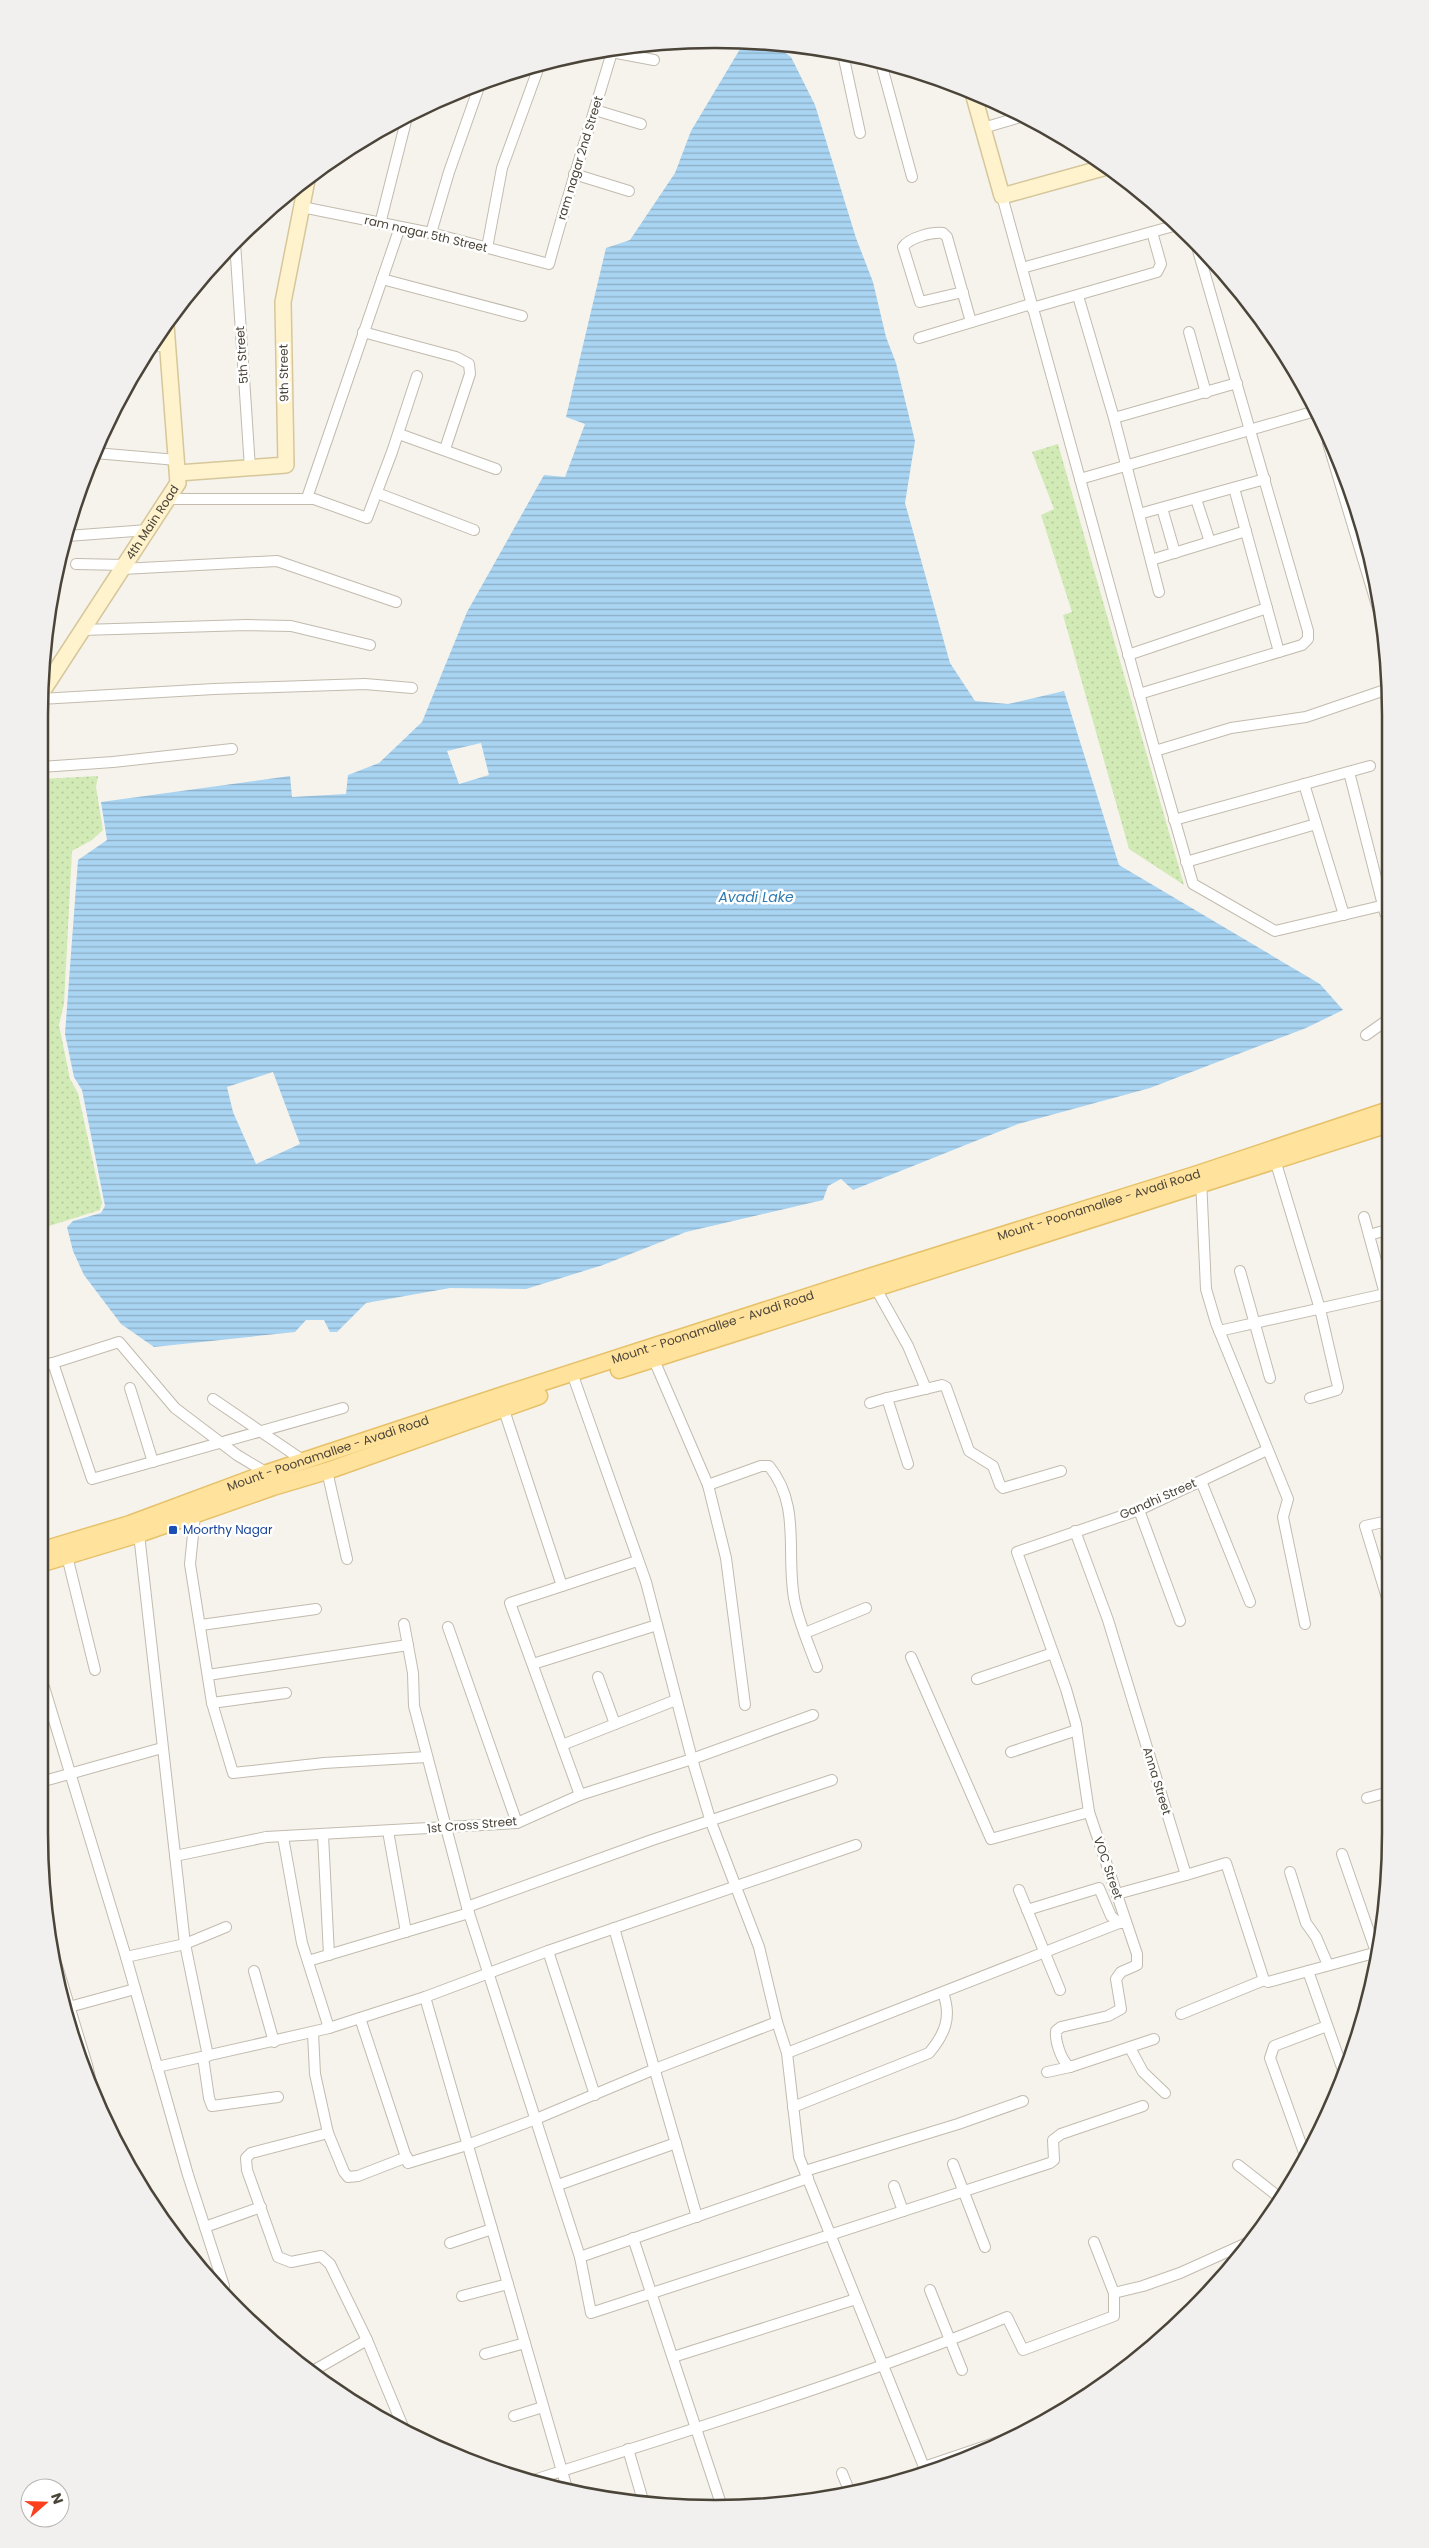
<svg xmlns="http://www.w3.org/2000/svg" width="1429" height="2548" font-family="Poppins,sans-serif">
  <defs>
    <pattern id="grass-dots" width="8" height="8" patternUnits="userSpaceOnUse" patternTransform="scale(1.25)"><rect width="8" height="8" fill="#d2eab5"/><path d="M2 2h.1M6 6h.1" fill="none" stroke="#b6ca9c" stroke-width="1.8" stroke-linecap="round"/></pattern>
    <pattern id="water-rules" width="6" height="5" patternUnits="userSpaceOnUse" patternTransform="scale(1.25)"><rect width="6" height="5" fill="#a9d4f2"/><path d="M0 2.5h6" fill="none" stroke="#8caec5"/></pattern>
  </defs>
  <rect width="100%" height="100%" fill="#f6f3ec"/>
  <g fill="url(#grass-dots)">
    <polygon points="1058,444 1184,885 1129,849 1063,615 1072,612 1041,515 1054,509 1032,452"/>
    <polygon points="98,776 96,787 103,830 92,840 72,851 64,1004 59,1025 70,1079 78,1093 102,1203 100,1210 46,1227 42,1219 41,846 43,803 41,779"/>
  </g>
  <path fill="url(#water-rules)" fill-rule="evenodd" d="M746,43l28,1 17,13 24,48 41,133 17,44 13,55 10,26 19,78 -10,62 45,160 25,38 33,3 56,-13 55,174 201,119 23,26 -37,18 -156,60 -132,36 -165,66 -12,-11 -13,7 -5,14 -137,32 -83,33 -77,24 -76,-1 -84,15 -29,29h-7l-6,-12h-18l-11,12 -141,15 -33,-23 -37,-49 -11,-24 -6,-24 6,-6 28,-8 4,-7 -23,-116 -8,-13 -9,-43 13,-174 29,-20 -6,-38 189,-26 2,21 54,-3 2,-19 31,-12 43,-41 45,-110 77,-137 21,2 20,-53 -19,-7 40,-169 24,-8 45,-67 16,-42 52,-87zM481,743l8,32 -30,9 -12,-33zM273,1072l27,72 -44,20 -23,-52 -6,-25z"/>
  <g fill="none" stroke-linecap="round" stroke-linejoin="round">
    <defs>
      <g id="street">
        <polyline points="606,51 654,60"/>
        <polyline points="843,54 860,133"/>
        <polyline points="881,63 912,177"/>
        <polyline points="595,110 641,124"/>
        <polyline points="983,128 1024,116"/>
        <polyline points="574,174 629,191"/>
        <polyline points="1002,196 1155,751 1231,728 1306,717 1385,690"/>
        <path d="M302,207l129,26 118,31c19,-71 42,-141 63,-212"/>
        <polyline points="380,224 408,113"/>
        <polyline points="431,233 449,172 480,84"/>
        <polyline points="235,242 250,468"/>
        <polyline points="487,248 502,168 541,61"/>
        <polyline points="1022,268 1177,225"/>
        <polyline points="382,279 522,316"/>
        <path d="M963,292l-43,10 -17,-55c7,-10 29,-15 40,-14l4,4 24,85"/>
        <polyline points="1078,296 1114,418 1159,592"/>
        <polyline points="1032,308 1157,272 1161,264 1152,232"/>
        <polyline points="363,332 456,357 469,364 470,374 445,449"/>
        <polyline points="1189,332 1206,393"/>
        <polyline points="919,338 1031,304"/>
        <polyline points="151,347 168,345"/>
        <polyline points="1114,418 1237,383"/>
        <polyline points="399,434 496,469"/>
        <polyline points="1328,443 1385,632"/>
        <polyline points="95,453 177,460"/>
        <polyline points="1080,479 1312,412"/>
        <polyline points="1234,488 1279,652"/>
        <polyline points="377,493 474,530"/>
        <polyline points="307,498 400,227"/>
        <polyline points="168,499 314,499 367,518 392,452 417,376"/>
        <polyline points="1196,499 1210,542"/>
        <polyline points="1162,508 1175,553"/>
        <polyline points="1139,514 1265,479"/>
        <polyline points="67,536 148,530"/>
        <polyline points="1151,560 1246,531"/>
        <polyline points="76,564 125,565"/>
        <polyline points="122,569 277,561 396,602"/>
        <polyline points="82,630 247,625 291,626 370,645"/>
        <polyline points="1128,655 1267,608"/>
        <polyline points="1139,694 1302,645 1308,639 1308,631 1195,240"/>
        <polyline points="40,699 214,689 365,684 412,688"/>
        <polyline points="1155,751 1193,884 1275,931 1385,905"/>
        <polyline points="41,767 113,762 232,749"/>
        <polyline points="1349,772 1385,913"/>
        <polyline points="1304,784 1344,915"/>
        <polyline points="1174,820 1370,766"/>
        <polyline points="1186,862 1316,824"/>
        <polyline points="1366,1035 1386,1021"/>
        <polyline points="1275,1160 1320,1309 1338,1387 1337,1390 1310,1398"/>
        <polyline points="1201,1179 1206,1289 1216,1323 1288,1499 1283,1517 1305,1624"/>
        <polyline points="1364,1217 1385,1294 1387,1293"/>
        <polyline points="1369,1235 1387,1230"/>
        <polyline points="1240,1271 1270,1378"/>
        <polyline points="875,1287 908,1346 926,1389"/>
        <polyline points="1219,1331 1385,1294 1387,1300"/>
        <path d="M654,1360l54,125 53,-19h8c32,39 17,86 25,132 4,23 15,47 23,69"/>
        <polyline points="53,1363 119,1342 175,1408 237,1455 267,1473"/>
        <polyline points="43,1365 53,1363 92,1479 343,1408"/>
        <polyline points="572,1373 646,1582 692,1759 711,1822 759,1947 777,2022 787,2053 799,2157 926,2472"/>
        <polyline points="130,1388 153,1462"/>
        <polyline points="213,1399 304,1461"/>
        <polyline points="870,1403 887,1398"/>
        <polyline points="503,1407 562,1586 637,1561"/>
        <polyline points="908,1464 887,1398 942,1385 946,1387 969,1451 993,1466 1000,1485 1003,1488 1061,1471"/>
        <polyline points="327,1471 347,1559"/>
        <polyline points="1201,1481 1250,1602"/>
        <polyline points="708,1485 726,1558 745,1705"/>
        <polyline points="1139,1510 1180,1621"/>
        <polyline points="195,1515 190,1564 212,1703 233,1773 324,1763 427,1757"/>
        <polyline points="1388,1521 1365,1526 1388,1601"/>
        <polyline points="1075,1531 1108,1620 1186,1875 1226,1863 1264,1980"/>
        <polyline points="67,1556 95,1670"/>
        <polyline points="562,1586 510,1603 580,1795"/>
        <polyline points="404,1624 413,1673 414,1706 467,1907 580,2257 591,2313 1050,2163 1054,2160 1053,2140 1061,2134 1143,2106"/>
        <polyline points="201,1625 316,1609"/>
        <polyline points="448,1627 517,1823"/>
        <polyline points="805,1633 866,1608"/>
        <polyline points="911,1657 991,1839 1089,1812"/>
        <polyline points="533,1664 657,1625"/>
        <polyline points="208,1675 408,1645"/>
        <polyline points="598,1677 615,1724"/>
        <polyline points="977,1679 1053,1653"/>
        <polyline points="44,1687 126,1957 188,2175 224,2286"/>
        <polyline points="212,1703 286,1693"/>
        <polyline points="562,1745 676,1700"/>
        <polyline points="1011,1752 1077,1730"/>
        <polyline points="44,1781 162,1748"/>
        <polyline points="1367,1798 1389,1792"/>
        <polyline points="388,1831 406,1932"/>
        <polyline points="323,1835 329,1955"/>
        <polyline points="283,1837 302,1943 329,2028"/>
        <polyline points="1342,1854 1375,1949"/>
        <polyline points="175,1856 266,1837 517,1823 580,1795 692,1759 813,1715"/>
        <polyline points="1290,1872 1306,1923 1316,1937 1328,1965"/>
        <polyline points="1019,1890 1060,1990"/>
        <polyline points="1117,1894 1186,1875"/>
        <polyline points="467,1907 652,1840 832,1780"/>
        <polyline points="1027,1910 1099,1888 1111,1916 1119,1923 1123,1923"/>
        <polyline points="614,1928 697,2217"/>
        <polyline points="47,1933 87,2065 96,2103"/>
        <polyline points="548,1951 595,2095"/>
        <polyline points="126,1957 185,1944 139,1534"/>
        <polyline points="308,1961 469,1913"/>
        <polyline points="254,1971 274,2042"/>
        <polyline points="1308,1971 1374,1953"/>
        <polyline points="425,1997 568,2492"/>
        <polyline points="69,2007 135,1989"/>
        <polyline points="1181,2014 1264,1980 1268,1982 1308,1971 1344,2073"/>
        <polyline points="360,2018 408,2163 467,2145 536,2119 655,2069 777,2022"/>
        <polyline points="313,2033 315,2074 328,2133 344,2172 348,2177 358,2176 407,2157"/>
        <path d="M1154,2039l-84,28c-9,-6 -15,-26 -14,-36l5,-4 47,-11 13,-7 -5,-30 5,-7 16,-7v-11l-48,-142 -13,-88 -10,-35 -49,-137 122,-42 128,-60"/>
        <polyline points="1130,2048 1143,2072 1165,2093"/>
        <polyline points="787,2053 1119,1923"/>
        <polyline points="208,2056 185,1944 226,1927"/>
        <polyline points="203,2057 209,2098 212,2106 278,2097"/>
        <polyline points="157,2067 329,2028 425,1997 548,1951 856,1845"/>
        <polyline points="1047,2072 1070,2067"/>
        <path d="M793,2107l136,-54c16,-19 23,-36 14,-60"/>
        <polyline points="328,2133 251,2153 246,2158 247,2170 278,2257 291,2262 321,2256 330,2264 367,2340 406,2434"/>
        <polyline points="1306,2158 1270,2058 1274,2046 1327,2026"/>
        <polyline points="953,2164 985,2247"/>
        <polyline points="1238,2165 1280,2198"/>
        <polyline points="805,2171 958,2124 1023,2101"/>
        <polyline points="558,2185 676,2143"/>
        <polyline points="894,2186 903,2211"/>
        <polyline points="205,2227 261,2207"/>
        <polyline points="633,2238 722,2507"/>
        <polyline points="450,2243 492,2229"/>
        <polyline points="580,2257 808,2178"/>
        <polyline points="930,2290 962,2370"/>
        <polyline points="1114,2293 1143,2286 1180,2273 1249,2242"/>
        <polyline points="462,2296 508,2284"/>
        <polyline points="485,2354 525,2343"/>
        <polyline points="673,2357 856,2299"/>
        <polyline points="311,2372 367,2340"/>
        <polyline points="514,2416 543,2407"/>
        <polyline points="628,2449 644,2504"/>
        <polyline points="924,2467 1024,2433"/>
        <polyline points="842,2473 851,2495"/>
        <path d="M528,2482c160,-52 323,-100 479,-165l16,33 91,-34v-23l-20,-51"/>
      </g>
      <g id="secondary">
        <polyline points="973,93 1002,196 1103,168"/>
        <polyline points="178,473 286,465 283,302 308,175"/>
        <path id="s1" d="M40,695l138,-212 -12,-158"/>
      </g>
      <g id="primary">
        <polyline points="619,1370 1386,1125"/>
        <path id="s2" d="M43,1550l87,-26 137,-51 233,-77 372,-120 326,-102 188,-63"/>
        <polyline points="43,1563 139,1534 273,1487 327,1471 539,1396"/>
      </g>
    </defs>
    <use href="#street" stroke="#c2bbae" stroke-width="12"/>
    <use href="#secondary" stroke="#d6c79b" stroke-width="18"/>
    <use href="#primary" stroke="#e6c16a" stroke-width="19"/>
    <use href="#street" stroke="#fff" stroke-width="10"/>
    <use href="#secondary" stroke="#fff3cd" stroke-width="15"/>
    <use href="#primary" stroke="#ffe39c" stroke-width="16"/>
  </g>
  <rect fill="#1a4fb4" stroke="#fff" stroke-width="2" x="168" y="1525" width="10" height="10" rx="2.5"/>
  <g text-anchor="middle" stroke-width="5" stroke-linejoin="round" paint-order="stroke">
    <g font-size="12" fill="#4b4439" stroke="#fff">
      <text transform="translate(580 158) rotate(-73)" y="4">ram nagar 2nd Street</text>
      <text transform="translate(426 234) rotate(13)" y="4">ram nagar 5th Street</text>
      <text transform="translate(242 355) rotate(-94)" y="4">5th Street</text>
      <text transform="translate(284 373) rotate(-91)" y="4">9th Street</text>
      <text dy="4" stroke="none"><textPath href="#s1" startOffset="206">4th Main Road</textPath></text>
      <text dy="4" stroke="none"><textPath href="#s2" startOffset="1111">Mount - Poonamallee - Avadi Road</textPath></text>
      <text dy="4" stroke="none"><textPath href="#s2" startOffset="706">Mount - Poonamallee - Avadi Road</textPath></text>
      <text dy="4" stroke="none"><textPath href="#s2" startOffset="301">Mount - Poonamallee - Avadi Road</textPath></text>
      <text transform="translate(1158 1499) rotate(-24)" y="4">Gandhi Street</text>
      <text transform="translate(1157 1781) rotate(73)" y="4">Anna Street</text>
      <text transform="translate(472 1825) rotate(-5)" y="4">1st Cross Street</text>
      <text transform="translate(1108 1868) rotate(71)" y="4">VOC Street</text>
    </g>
    <g font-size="12" fill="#164399" stroke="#fff" text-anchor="start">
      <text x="183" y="1534">Moorthy Nagar</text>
    </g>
    <g font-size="14" font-style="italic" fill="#2e7ab2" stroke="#fff">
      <text x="756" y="902">Avadi Lake</text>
    </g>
  </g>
  <path d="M0 0H1429V2548H0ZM715 48H715A667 667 0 0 1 1382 715V1833A667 667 0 0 1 715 2500H715A667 667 0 0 1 48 1833V715A667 667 0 0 1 715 48Z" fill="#f1f0ef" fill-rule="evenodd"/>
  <path fill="none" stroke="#4b4439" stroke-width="2.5" d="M715 48H715A667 667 0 0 1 1382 715V1833A667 667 0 0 1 715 2500H715A667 667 0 0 1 48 1833V715A667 667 0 0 1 715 48Z"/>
  <g transform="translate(45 2503) rotate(70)"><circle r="24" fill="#ffffff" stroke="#b7b4b0"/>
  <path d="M0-4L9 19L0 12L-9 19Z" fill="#fc3f1d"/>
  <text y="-8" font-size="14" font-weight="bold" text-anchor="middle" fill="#4b4439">N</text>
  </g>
</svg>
